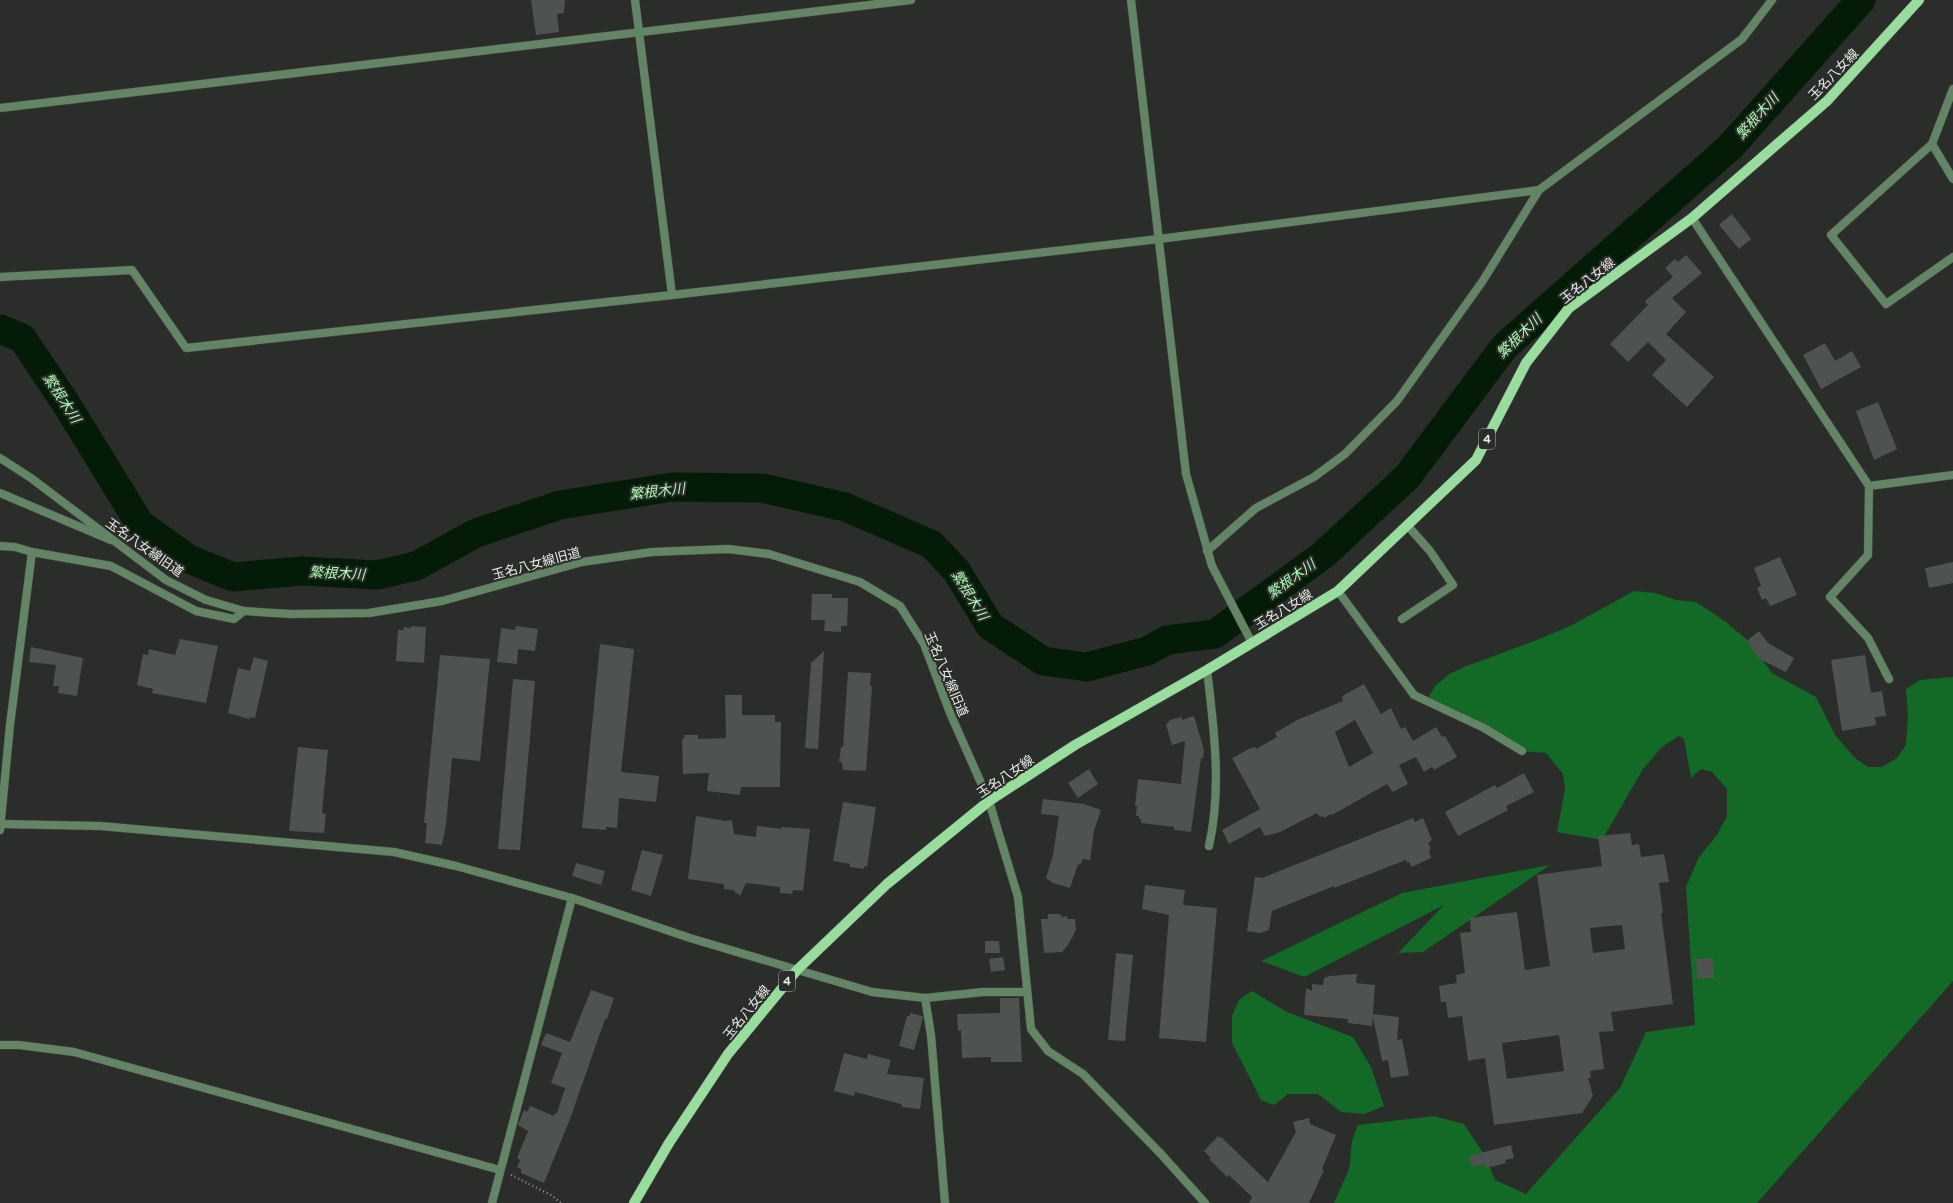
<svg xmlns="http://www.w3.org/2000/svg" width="1953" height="1203" font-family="'Varela Round','Noto Sans JP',sans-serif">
  <rect width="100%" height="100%" fill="#2a2d2a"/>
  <g fill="#126a26">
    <polygon points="1634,591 1655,593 1676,600 1696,602 1726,622 1746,639 1772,673 1816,697 1835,735 1855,758 1868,767 1882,767 1897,758 1906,745 1908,715 1906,689 1920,680 1953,677 1953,981 1757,1203 1334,1203 1349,1169 1352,1141 1358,1125 1434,1116 1464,1124 1485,1156 1495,1180 1526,1194 1620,1088 1646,1032 1695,1025 1686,887 1699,857 1717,835 1727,816 1727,789 1712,772 1701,769 1691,778 1684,739 1679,736 1662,747 1643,769 1602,840 1557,832 1565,789 1563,774 1546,753 1522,751 1427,700 1435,686 1449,674 1464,667 1542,638 1574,624"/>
    <polygon points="1550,865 1423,952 1398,953 1444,905 1304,977 1261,961 1402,893"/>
    <polygon points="1252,991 1287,1012 1353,1037 1371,1067 1384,1106 1364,1114 1341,1112 1318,1094 1288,1094 1274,1105 1261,1100 1232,1043 1232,1016 1239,1000"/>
  </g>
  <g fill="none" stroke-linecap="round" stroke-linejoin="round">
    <polyline stroke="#041c07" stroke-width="29" points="0,329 22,338 65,402 140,524 189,559 233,577 302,571 377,575 416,566 476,533 560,505 672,487 762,488 845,507 931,544 956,570 990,626 1043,661 1087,667 1147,651 1167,640 1215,634 1323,555 1407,477 1505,346 1730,147 1861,0"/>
  </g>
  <g fill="#4f534f" fill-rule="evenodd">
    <polygon points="531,0 565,0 564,13 557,14 559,32 536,35"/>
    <polygon points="1732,214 1751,239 1739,249 1719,225"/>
    <polygon points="1686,255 1702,273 1672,298 1686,312 1666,334 1714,377 1687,407 1652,375 1666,360 1648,342 1628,362 1610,344 1648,305 1645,301 1673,277 1665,268 1675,259 1678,262"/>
    <polygon points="1825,343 1835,361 1852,351 1861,367 1821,389 1803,355"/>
    <polygon points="1878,402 1897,449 1874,460 1856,411"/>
    <polygon points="1780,557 1797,595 1770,606 1766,598 1762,600 1757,588 1761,586 1754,568"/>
    <polygon points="1953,562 1953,583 1929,588 1925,568"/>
    <polygon points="812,594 832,594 832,598 848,598 847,626 841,626 841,632 824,631 825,620 811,620"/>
    <polygon points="411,626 426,627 424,663 396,661 398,630 404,630 404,627 411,628"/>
    <polygon points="516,626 538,629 535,651 518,649 517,664 497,662 501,628 515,630"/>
    <polygon points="1759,631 1768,643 1794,658 1786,672 1759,659 1747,641"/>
    <polygon points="180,639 218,646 206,703 152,693 153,689 137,685 143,654 148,655 149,649 175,655"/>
    <polygon points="600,644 634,649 621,772 659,776 656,802 619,798 617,828 606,827 606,830 582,828"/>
    <polygon points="31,647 83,658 77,696 58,693 59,686 53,686 56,665 29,662"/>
    <polygon points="824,651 818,749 805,748 811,663"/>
    <polygon points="440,655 490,659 480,761 452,758 446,825 442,845 425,843 427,823 424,823"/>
    <polygon points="1865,655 1871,693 1882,691 1886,716 1875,717 1876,725 1842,731 1831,660"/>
    <polygon points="254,657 268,661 255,718 250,717 249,719 228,713 238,668 250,671"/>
    <polygon points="848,672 871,673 870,686 872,686 866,771 843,770 842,762 839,762 841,747 843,747"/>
    <polygon points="513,679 535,681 520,850 498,849"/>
    <path d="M1364,684l17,30 10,-6 10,21 4,-2 8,14 23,-14 6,10 3,-1 12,21 -23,13 -2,-3 -8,5 -8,-15 -17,8 9,19 -15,8 -6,-8 -55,31 -1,-1 -7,4 -1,-2 -3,1 -3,-4 -37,19 -15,4 -5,-9 -31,17 -7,-14 38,-21 -28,-51 17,-9 6,-2 1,2 21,-12 -2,-4 22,-13 46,-19 -1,-5zM1355,720l18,33 -24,14 -14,-35z"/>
    <polygon points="725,695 742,695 742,715 775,715 775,722 781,722 780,787 741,787 740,795 707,791 709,773 683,774 682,739 684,739 684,735 698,735 698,739 726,738"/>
    <polygon points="1194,716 1204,750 1203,759 1201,758 1191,832 1174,830 1174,827 1141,823 1141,819 1139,819 1139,816 1136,816 1137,806 1135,806 1138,779 1181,784 1185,741 1172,745 1166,725 1170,720 1182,717 1182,720"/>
    <polygon points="298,747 328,750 322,813 326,814 324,833 289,831"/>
    <polygon points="1089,769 1098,784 1078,798 1068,783"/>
    <polygon points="1524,773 1534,792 1506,806 1508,810 1458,836 1445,812 1495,785 1497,788"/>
    <polygon points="1043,799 1084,804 1101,810 1094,831 1090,860 1083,859 1080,865 1078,864 1070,888 1053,883 1046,878 1053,855 1059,816 1041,814"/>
    <polygon points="843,802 876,807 867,867 864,866 864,869 850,867 850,864 833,861"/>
    <polygon points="696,816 726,821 732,820 734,834 756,837 757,826 782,829 781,827 810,829 803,891 793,890 792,894 780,893 780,887 746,883 740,896 733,890 724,889 724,884 688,879"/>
    <polygon points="1413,818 1415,822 1423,818 1432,840 1428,843 1431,849 1429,850 1431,858 1412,867 1409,862 1407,863 1406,860 1334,888 1334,886 1272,911 1269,930 1260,933 1247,931 1255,877 1262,878"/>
    <path d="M1630,833l2,12 7,-1 2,13 23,-3 5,28 -10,1 4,30h-2l12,91 -62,8 3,19 -15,1 5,37 -14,2 1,7h-3l5,18 -11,17 -88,12 -9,-67 -17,3 -6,-45 -14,2 -2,-16h-5l-2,-16 18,-3 -1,-8 9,-2 -5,-40 11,-1 -1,-14 47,-6 8,58 25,-4 -13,-91 65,-9 -4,-30zM1622,925l3,24 -32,4 -3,-25zM1559,1035l5,36 -57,8 -5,-36z"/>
    <polygon points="642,850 663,855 651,896 631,890"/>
    <polygon points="576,863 605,871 601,885 572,876"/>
    <polygon points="1145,885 1185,890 1183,905 1217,908 1206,1042 1159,1038 1169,915 1142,909"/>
    <polygon points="1048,914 1061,914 1061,917 1067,916 1067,919 1075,919 1076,930 1068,945 1062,952 1044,953 1041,919 1048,919"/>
    <polygon points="985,941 999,941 1000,953 985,953"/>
    <polygon points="1116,953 1133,955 1125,1041 1108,1040"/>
    <polygon points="1003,957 1005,970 991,972 989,959"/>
    <polygon points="1713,958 1714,978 1697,979 1696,959"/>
    <polygon points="1357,974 1356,983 1375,985 1373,1014 1399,1017 1397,1040 1402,1039 1409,1075 1391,1078 1388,1060 1382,1061 1373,1017 1372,1026 1348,1023 1348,1019 1304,1015 1306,988 1312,991 1312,984 1323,985 1324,978 1330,976"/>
    <polygon points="591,990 614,998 607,1019 605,1019 570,1119 544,1183 521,1173 521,1169 517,1167 520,1160 517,1158 528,1131 518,1125 524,1110 527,1112 530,1106 554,1116 555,1113 557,1113 565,1088 551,1083 562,1053 541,1045 546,1033 570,1042"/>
    <polygon points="1000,998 1019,998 1022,1062 991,1062 991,1057 962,1058 961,1030 958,1031 957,1014 1000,1013"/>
    <polygon points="910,1013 922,1016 923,1018 914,1050 899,1046 907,1016 910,1016"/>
    <polygon points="844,1053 867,1059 868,1054 891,1060 887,1074 924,1078 920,1109 902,1107 901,1104 855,1092 854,1096 834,1091"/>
    <polygon points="1309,1118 1310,1124 1336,1135 1322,1169 1324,1170 1309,1203 1249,1203 1252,1197 1229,1175 1227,1177 1209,1159 1211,1158 1204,1151 1218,1136 1220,1138 1221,1137 1268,1182 1296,1132 1293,1122"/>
    <polygon points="1511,1145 1514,1158 1505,1160 1506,1163 1486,1168 1485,1164 1472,1167 1469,1156"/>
  </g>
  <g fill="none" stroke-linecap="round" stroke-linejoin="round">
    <defs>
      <g id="minor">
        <polyline points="635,0 672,295"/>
        <polyline points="1131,0 1186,474 1212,566 1252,643"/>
        <polyline points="1953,89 1932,144 1831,235 1886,304 1953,257"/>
        <polyline points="0,108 911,0"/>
        <polyline points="1932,144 1953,179"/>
        <polyline points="1692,218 1869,486 1953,475"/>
        <polyline points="0,277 132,270 186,348 672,295 1159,239 1539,190"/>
        <polyline points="1869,486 1868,555 1830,597 1868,638 1889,679"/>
        <polyline points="0,493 111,540"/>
        <polyline points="0,546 15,547 32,552 111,566 196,611 234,619 244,611"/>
        <polyline points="1207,551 1256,508 1314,477 1345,454 1397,401 1482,282 1539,190 1742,39 1772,0"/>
        <polyline points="1338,591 1414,695 1484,728 1522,751"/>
        <polyline points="1402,619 1453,585 1430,551 1407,525"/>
        <path d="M1207,670c7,59 15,118 2,176"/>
        <polyline points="989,801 1018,897 1031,1029 1048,1051 1083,1074 1161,1154 1205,1203"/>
        <polyline points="1,824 100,826 394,852 456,866 572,898 690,938 872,992 925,998 983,992 1027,992"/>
        <polyline points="0,830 10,725 32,552"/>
        <polyline points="925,998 931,1035 945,1203"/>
        <polyline points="0,1045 19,1045 74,1052 500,1170"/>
        <polyline points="492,1203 572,898"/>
      </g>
      <polyline id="tertiary" points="0,458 31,478 166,580 206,600 244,611 291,614 369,613 442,601 582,562 652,552 728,549 769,554 860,582 900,606 924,644 950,713 989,801"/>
      <polyline id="primary" points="634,1203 669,1143 728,1054 797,970 887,884 989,801 1075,745 1207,670 1338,591 1476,460 1526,363 1569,308 1692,218 1827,101 1919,0"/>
    </defs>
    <use href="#minor" stroke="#484b48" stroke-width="9"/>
    <use href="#tertiary" stroke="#484b48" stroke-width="9"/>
    <use href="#primary" stroke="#484b48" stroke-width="11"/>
    <polyline stroke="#8e908e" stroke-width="2.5" stroke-dasharray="1 3" stroke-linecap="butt" points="511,1175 551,1195 561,1203"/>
    <use href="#minor" stroke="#648466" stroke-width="8"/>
    <use href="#tertiary" stroke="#648466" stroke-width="8"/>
    <use href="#primary" stroke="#99dd9e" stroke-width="10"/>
  </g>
  <g text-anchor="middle" stroke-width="4" stroke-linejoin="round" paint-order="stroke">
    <g fill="#2a2d2a" stroke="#afb1af" stroke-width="1">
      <rect x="1479" y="429" width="16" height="20" rx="3"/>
      <rect x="779" y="971" width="16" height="20" rx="3"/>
    </g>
    <g font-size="12" font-weight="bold" fill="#e8eae8">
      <text x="1487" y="443">4</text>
      <text x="787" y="985">4</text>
    </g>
    <g font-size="13" fill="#e8eae8" stroke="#2a2d2a">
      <text transform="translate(1833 74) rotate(-46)" y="5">玉名八女線</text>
      <text transform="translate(1587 280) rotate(-38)" y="5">玉名八女線</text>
      <text transform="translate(145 547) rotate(35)" y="5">玉名八女線旧道</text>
      <text transform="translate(536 563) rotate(-15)" y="5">玉名八女線旧道</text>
      <text transform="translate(1283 609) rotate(-31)" y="5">玉名八女線</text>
      <text transform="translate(947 674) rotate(67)" y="5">玉名八女線旧道</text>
      <text transform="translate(1005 776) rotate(-34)" y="5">玉名八女線</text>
      <text transform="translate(746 1012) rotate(-51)" y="5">玉名八女線</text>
    </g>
    <g font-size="14" font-style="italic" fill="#abfbb1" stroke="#2a2d2a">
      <text transform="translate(1757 116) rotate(-48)" y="5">繁根木川</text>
      <text transform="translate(1519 336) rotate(-44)" y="5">繁根木川</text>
      <text transform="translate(62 398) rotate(57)" y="5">繁根木川</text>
      <text transform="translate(657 491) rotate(-6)" y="5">繁根木川</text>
      <text transform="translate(337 573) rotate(3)" y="5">繁根木川</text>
      <text transform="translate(1291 579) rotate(-36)" y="5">繁根木川</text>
      <text transform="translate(970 595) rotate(58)" y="5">繁根木川</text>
    </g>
  </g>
</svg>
